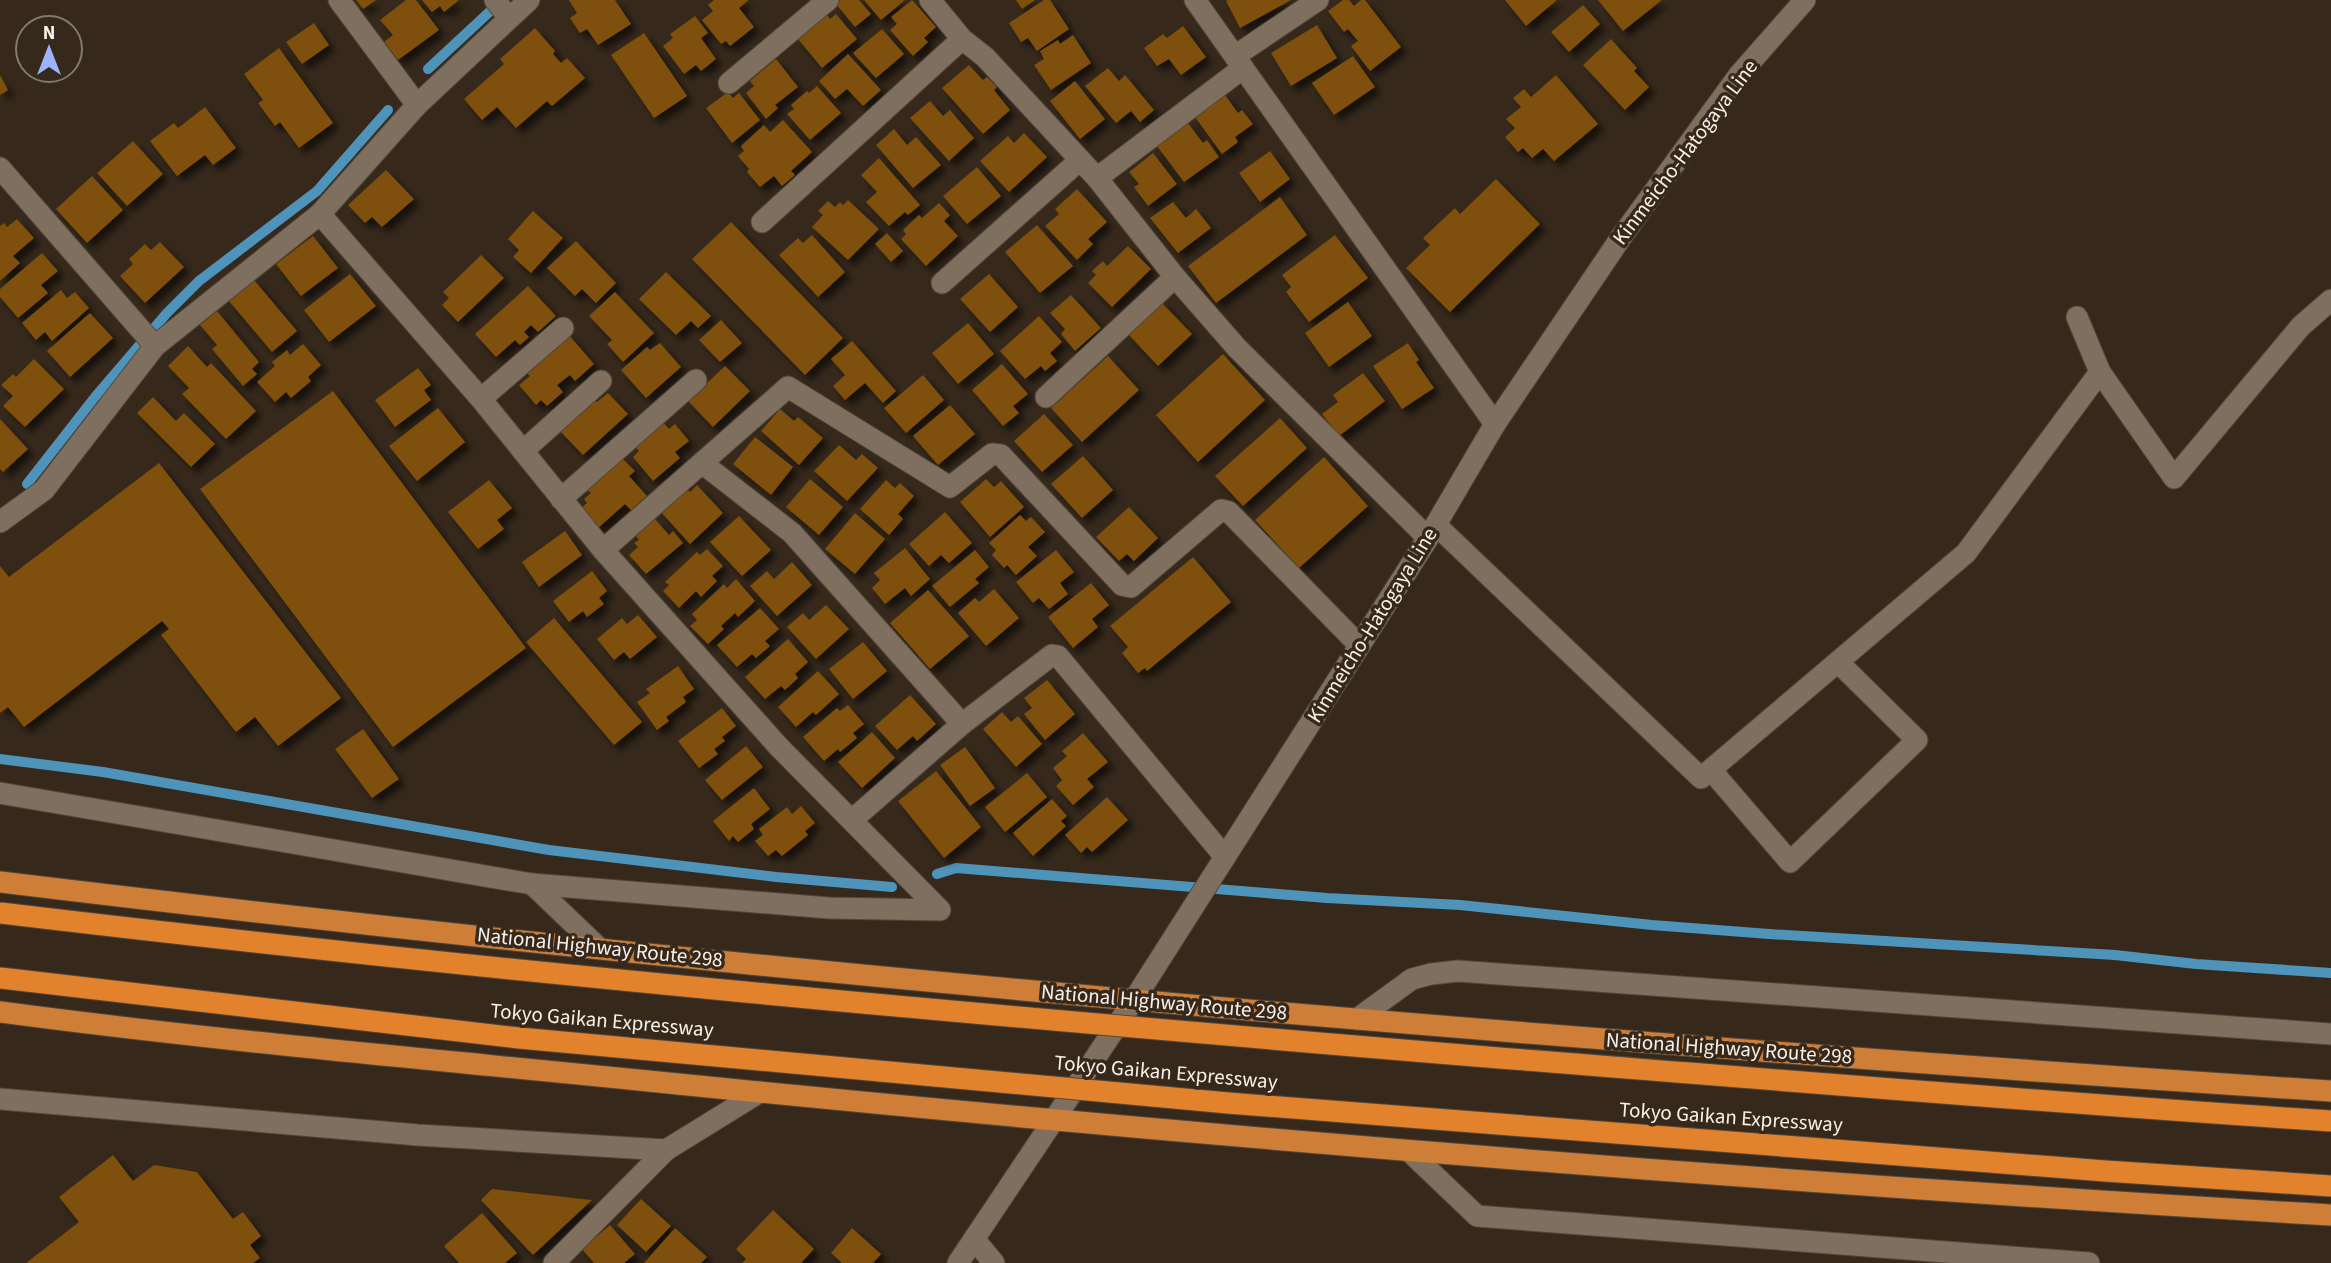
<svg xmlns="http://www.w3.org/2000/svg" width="2331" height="1263" font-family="'Source Sans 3',sans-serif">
  <defs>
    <filter id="shadow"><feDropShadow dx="6" dy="6" stdDeviation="3.5" flood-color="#0009"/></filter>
  </defs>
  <rect width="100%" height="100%" fill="#36291c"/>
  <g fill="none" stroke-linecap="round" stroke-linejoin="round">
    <g stroke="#4d93ba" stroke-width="10">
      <polyline points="428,69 500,2"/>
      <polyline points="27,484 95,397 167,313 199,281 317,191 388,110"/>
      <polyline points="0,759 103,772 549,850 776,877 892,887"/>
      <polyline points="937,874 956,868 1327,898 1460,905 1652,925 1769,934 2115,955 2196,964 2331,973"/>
    </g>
  </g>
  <g fill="#7f4f07" filter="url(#shadow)">
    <polygon points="356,0 376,0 363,9"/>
    <polygon points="406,0 416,0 439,30 398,60 384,42 393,35 380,20"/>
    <polygon points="422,0 459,0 444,12 440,6 432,12"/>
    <polygon points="569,0 615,0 631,24 598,45 587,29 580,33 570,18 577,13"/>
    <polygon points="714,0 749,0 739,8 754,27 730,46 726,41 721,44 702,20 713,11 708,5"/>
    <polygon points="840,0 859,0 871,14 855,27 836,4"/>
    <polygon points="864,0 905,0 881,20"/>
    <polygon points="912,0 936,27 924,38 928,42 913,56 890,30 897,24 891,17"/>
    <polygon points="1016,0 1035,0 1022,9"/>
    <polygon points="1044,0 1050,0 1069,29 1037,51 1028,38 1021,42 1009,23"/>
    <polygon points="1228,0 1291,0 1240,28 1226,1"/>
    <polygon points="1343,0 1349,0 1354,6 1361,0 1365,0 1401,47 1370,71 1351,46 1358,41 1348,29 1344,32 1328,11"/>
    <polygon points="1505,0 1557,0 1526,26"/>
    <polygon points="1598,0 1662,0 1623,31"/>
    <polygon points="1583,5 1600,24 1569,52 1551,32"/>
    <polygon points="836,14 857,39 822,68 798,39 827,15 830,19"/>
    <polygon points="695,16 708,33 701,38 716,59 701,71 696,65 684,74 663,46 673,38 670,34"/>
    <polygon points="314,23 329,45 302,64 286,42"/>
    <polygon points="1317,25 1337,58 1291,86 1271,53"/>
    <polygon points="1183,26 1206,57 1181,75 1169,59 1157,66 1144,48 1163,34 1167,38"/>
    <polygon points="535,28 555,51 553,54 561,63 567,58 585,78 552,106 547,101 516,128 497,107 482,120 464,99 504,64 500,59"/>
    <polygon points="882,29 904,54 876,78 853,53"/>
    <polygon points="644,33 687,96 654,118 611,55"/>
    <polygon points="1073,35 1091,63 1051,90 1034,65 1044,59 1040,51 1058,40 1060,44"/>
    <polygon points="1611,39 1637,68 1634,71 1649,87 1625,110 1583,65"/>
    <polygon points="279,48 333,123 299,148 280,122 275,126 258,103 263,100 244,74"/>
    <polygon points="848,54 881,90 863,106 847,89 835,99 819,81"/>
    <polygon points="1353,56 1375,87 1334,115 1312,83"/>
    <polygon points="776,59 798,87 775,105 778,108 766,119 746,93 754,86 750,81"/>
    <polygon points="969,65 983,80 987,77 997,87 994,90 1010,110 983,134 942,88"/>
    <polygon points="1108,68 1119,81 1125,75 1154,110 1140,122 1131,111 1116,123 1085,86"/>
    <polygon points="0,75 8,90 0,95"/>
    <polygon points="1556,75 1598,124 1554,161 1543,149 1532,158 1523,148 1518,152 1505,137 1515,128 1506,119 1521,107 1513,98 1524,89 1531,97"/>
    <polygon points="1075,81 1105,119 1080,139 1050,101"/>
    <polygon points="817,86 841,113 810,140 787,114 794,109 791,105 807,91 809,93"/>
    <polygon points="728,92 733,98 739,93 760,120 732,143 706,108"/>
    <polygon points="1225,95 1238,113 1242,110 1253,124 1235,137 1238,142 1222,154 1195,117"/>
    <polygon points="930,101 943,116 950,110 974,138 949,161 910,118"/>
    <polygon points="205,107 236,148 213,165 205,155 177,176 150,141 174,123 178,128"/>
    <polygon points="783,120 812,152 791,171 795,175 782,186 774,176 760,187 747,172 749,169 738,156 744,151 741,146 764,125 770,132"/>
    <polygon points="1188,123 1203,143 1207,140 1219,157 1184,182 1157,146"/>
    <polygon points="894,129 907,145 916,137 941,165 913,188 876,145"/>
    <polygon points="1024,133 1047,157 1009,192 980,161 1008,136 1014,143"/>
    <polygon points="133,141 163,174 127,206 97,173"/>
    <polygon points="1270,151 1290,179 1260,202 1239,173"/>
    <polygon points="1153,153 1177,184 1148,206 1134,187 1139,184 1129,172"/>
    <polygon points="879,158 920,205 908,215 905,212 889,226 866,202 877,192 861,175"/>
    <polygon points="977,167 1001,196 967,224 943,196"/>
    <polygon points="386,170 414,199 382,227 372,217 365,223 348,205"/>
    <polygon points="92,176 123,210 87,243 56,209"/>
    <polygon points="1496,179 1540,224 1450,312 1406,268 1430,245 1423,238 1455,208 1460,214"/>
    <polygon points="1077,189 1107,222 1088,239 1093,244 1077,260 1045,226 1059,214 1055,209"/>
    <polygon points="1280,197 1307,235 1216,303 1188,266"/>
    <polygon points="848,200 879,229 848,260 812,227 823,215 818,211 828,201 835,207 840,202 843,205"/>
    <polygon points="1173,202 1186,218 1196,209 1211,228 1178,253 1150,218"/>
    <polygon points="939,203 950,215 944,221 958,236 926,266 901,239 906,234 903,230 919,215 922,218"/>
    <polygon points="533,211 563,238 531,273 513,257 519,250 508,239"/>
    <polygon points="17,219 34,238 13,256 20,263 0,281 0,226 4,223 7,227"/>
    <polygon points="731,222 843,338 805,375 692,259"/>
    <polygon points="1037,225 1073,266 1040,293 1005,252"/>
    <polygon points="887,233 903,251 891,262 875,244"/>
    <polygon points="812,235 845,272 818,297 779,255 798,238 803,243"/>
    <polygon points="1335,235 1368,278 1309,322 1286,292 1291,287 1282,275"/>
    <polygon points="313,236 338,268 301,296 276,264"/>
    <polygon points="576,241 616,283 596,303 582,289 575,296 547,268"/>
    <polygon points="160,242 184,267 145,303 120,276 133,264 129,259 145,244 151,250"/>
    <polygon points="1128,246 1151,269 1112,307 1088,283 1096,275 1092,271 1103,261 1107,266"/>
    <polygon points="42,253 58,271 41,285 48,293 18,318 0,297 0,289"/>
    <polygon points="481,255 504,278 458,322 442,305 449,298 443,292"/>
    <polygon points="666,272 711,316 698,328 691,321 676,335 639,299"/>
    <polygon points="350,274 376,306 329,342 304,310"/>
    <polygon points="989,274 1018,307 990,332 960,299"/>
    <polygon points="254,280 297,331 272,352 229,301"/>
    <polygon points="528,286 556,316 538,332 531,325 524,332 529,337 520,345 515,340 496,357 475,334"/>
    <polygon points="61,290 67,298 75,292 89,308 52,341 45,332 36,340 22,323"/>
    <polygon points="615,292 654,333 623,362 607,344 612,340 589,316"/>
    <polygon points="1071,295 1101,328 1075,351 1061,334 1065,329 1050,313"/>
    <polygon points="1161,302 1192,334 1158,366 1128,334"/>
    <polygon points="1348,302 1372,336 1329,367 1305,333"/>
    <polygon points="217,311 259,362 252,369 257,374 243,386 212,349 217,345 200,325"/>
    <polygon points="90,313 113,338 70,377 47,351"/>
    <polygon points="1039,316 1062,342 1050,353 1057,361 1045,371 1041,366 1025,379 1000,351"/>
    <polygon points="721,320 742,343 720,362 699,340"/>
    <polygon points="968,323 994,354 958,384 932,353"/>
    <polygon points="568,334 594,364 575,381 570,375 557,385 563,392 547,406 541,400 536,405 519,385 530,376 525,371"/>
    <polygon points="852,341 896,391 883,403 865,383 845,400 833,386 845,375 831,359"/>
    <polygon points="660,343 681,367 646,398 621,370 647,347 650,350"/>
    <polygon points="1408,343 1419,360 1416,362 1434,388 1402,409 1373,366"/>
    <polygon points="303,344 321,365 308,377 311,381 291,398 286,392 275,402 257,382 275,366 272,362 287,350 290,355"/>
    <polygon points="188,346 207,367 211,363 256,411 226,439 182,394 189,388 168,366"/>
    <polygon points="1223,354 1265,400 1198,462 1156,415"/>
    <polygon points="1108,356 1139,390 1082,442 1051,408"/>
    <polygon points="34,359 64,389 25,427 3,406 13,396 1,385 13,374 16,377"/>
    <polygon points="1002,364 1028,394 1013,406 1019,413 1003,426 972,390"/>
    <polygon points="725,366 750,391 713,427 688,401"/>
    <polygon points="418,368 431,385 424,390 431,400 395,427 375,400"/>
    <polygon points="1363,373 1385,401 1339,436 1322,414 1338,402 1333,395"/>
    <polygon points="923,375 944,400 906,433 884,408"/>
    <polygon points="333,391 526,648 393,747 200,489"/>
    <polygon points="608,393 628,414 583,455 558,429 593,397 597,402"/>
    <polygon points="153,397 176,421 184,413 215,444 191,467 137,413"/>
    <polygon points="950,405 975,434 938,465 913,436"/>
    <polygon points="438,408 465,442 417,481 389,446"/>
    <polygon points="780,409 794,421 798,417 823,438 799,465 761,431"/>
    <polygon points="1044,414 1073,445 1042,472 1014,441"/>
    <polygon points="1280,418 1307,448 1243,506 1215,476"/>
    <polygon points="0,419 28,449 3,472 0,469"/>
    <polygon points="663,422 669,429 675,424 689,441 675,452 680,458 653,481 633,457 639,451 635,447"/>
    <polygon points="755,437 793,467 771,495 733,464"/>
    <polygon points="839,445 856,460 862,454 878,468 847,501 814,471"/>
    <polygon points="1083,456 1113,490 1082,518 1051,484"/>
    <polygon points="1324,457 1368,506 1299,568 1255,520"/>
    <polygon points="623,459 635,471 629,476 647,496 631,510 625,504 598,528 581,508 587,503 584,499 591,493 587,490"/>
    <polygon points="159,463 341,698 278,746 255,717 236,732 161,635 169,629 162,621 24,727 8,707 0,713 0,566 9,577"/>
    <polygon points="810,479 843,507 819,535 786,507"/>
    <polygon points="986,479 994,487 1001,481 1024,507 990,537 960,502"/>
    <polygon points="489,480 512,508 497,520 504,529 478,549 448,512"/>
    <polygon points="886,480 895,488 900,483 914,496 898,514 903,519 889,535 860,509"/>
    <polygon points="697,485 723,513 690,544 660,511 685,487 690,492"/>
    <polygon points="1129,507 1158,538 1134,561 1127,554 1119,561 1096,537"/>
    <polygon points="945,512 972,543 949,563 941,555 929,566 909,544"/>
    <polygon points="855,513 885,539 855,574 825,549"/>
    <polygon points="1020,515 1026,521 1031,517 1045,532 1028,547 1037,556 1016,575 1007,565 1004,568 992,555 996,550 989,543"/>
    <polygon points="739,516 771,550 742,576 710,542"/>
    <polygon points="655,519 669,535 673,531 683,543 646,574 629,555 638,547 634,543 639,540 636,536"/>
    <polygon points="565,531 582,555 539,587 522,562"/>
    <polygon points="905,548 930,579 911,596 905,588 885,604 872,588 880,580 874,573"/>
    <polygon points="707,549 723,566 712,576 717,581 701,597 696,591 679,608 663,591 669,585 665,582 697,552 700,555"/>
    <polygon points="975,550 989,567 975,579 979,583 950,607 932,586"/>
    <polygon points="1056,550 1074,572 1060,583 1068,594 1049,609 1039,598 1033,603 1016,582"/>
    <polygon points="1193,557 1231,602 1147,671 1145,668 1138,673 1122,653 1128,647 1110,626"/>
    <polygon points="792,562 812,585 777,616 750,586 767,571 774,579"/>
    <polygon points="592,571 607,591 599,598 604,604 587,617 583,611 569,622 553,601"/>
    <polygon points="736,579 755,601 738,617 735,613 721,626 724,629 708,644 690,626 697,620 692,614 724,584 727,588"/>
    <polygon points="1091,583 1109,605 1092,619 1098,627 1073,648 1048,617"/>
    <polygon points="994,589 1019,618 986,646 958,613 975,598 979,602"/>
    <polygon points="928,590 969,636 930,669 890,623"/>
    <polygon points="826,605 849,629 816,659 787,627 803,613 809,620"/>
    <polygon points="760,608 779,629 765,641 770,646 756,658 752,654 737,667 717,645"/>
    <polygon points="638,615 657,637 630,659 624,652 614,660 597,639 622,618 627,624"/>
    <polygon points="554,618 642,722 614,745 526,642"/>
    <polygon points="788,639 808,662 795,674 798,678 785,690 781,686 765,699 745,677"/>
    <polygon points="863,642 887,671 853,699 829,669"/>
    <polygon points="678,666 694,689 683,697 686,702 666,717 669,721 657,730 637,702 650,693 646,689"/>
    <polygon points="818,671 839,694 816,715 813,712 796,727 778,707"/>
    <polygon points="1047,680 1075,714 1045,740 1024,714 1032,708 1024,698"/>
    <polygon points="910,695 936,724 917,741 913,736 897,750 875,726"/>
    <polygon points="848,705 864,724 853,733 857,738 840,752 838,749 824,761 803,737 837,708 840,711"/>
    <polygon points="722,708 736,726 722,737 725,741 714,749 718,754 699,768 678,741"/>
    <polygon points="1002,712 1011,722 1018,716 1042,744 1016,767 983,729"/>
    <polygon points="363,729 399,779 372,798 335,749"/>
    <polygon points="872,732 895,758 862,788 838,762"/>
    <polygon points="1083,733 1108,762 1087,779 1094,787 1073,805 1056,786 1062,780 1053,768 1067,756 1062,751"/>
    <polygon points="746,746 763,767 722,800 705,780"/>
    <polygon points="965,747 995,788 970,806 940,765"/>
    <polygon points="936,771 981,827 944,858 898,801"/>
    <polygon points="1027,773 1047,797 1005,832 985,807"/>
    <polygon points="754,788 770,809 751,824 754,829 738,842 733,836 729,841 713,821"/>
    <polygon points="1107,797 1128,820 1092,852 1087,847 1081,853 1065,835"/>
    <polygon points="1052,799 1067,816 1061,821 1066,826 1033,856 1013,833"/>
    <polygon points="801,806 815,823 805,831 808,835 782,856 776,850 768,856 755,841 763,835 759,829 787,807 792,814"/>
    <polygon points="113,1155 133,1181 154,1165 197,1172 233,1219 243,1212 261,1236 250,1245 260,1258 253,1263 26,1263 79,1222 59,1197"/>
    <polygon points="492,1189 592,1200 533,1255 481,1200"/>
    <polygon points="641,1199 671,1226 646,1252 617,1225"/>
    <polygon points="773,1210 814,1249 801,1263 742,1263 746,1259 736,1249"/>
    <polygon points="482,1213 517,1253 505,1263 459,1263 444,1246"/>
    <polygon points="610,1225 635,1254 624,1263 594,1263 582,1249"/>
    <polygon points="675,1228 707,1257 701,1263 644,1263"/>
    <polygon points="852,1228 881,1254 873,1263 842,1263 831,1253"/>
  </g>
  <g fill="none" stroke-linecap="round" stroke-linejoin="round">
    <defs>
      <g id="service">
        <polyline points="1235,56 1318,0"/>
        <polyline points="729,83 828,0"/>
        <polyline points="762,222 962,39"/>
        <polyline points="942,283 1080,160"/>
        <polyline points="1046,397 1175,277"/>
        <polyline points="481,399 563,328"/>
        <polyline points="523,451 601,381"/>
        <polyline points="561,499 696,380"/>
      </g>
      <g id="minor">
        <polyline points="339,0 417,105"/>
        <polyline points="495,0 509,18"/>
        <polyline points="930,0 962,39 985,57 1097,178 1243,68"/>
        <polyline points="1195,0 1495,424"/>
        <polyline points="0,168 155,346"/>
        <polyline points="1097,178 1175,277 1237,348 1428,538"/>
        <polyline points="320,214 481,399 603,550 778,746 940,910 829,908 532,884"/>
        <polyline points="2077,317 2100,372 2174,478 2301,326 2331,300"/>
        <polyline points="702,463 792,533 962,724"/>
        <polyline points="0,522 44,490 155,346 320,214 417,105 529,0"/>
        <polyline points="1436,525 1701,778 1966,553 2100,372"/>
        <polyline points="603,550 788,387 950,487 992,454 1001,455 1122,585 1131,587 1221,510 1229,512 1359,645"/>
        <polyline points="1711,770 1790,862 1917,740 1838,662"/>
        <polyline points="0,793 532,884 599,948"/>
        <polyline points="852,820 962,724 1052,655 1058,656 1225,857"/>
        <polyline points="1357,1019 1412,979 1431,974 1458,971 2331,1034"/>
        <polyline points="0,1099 418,1135 666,1150 760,1092"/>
        <polyline points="1410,1152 1477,1216 2089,1263"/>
        <polyline points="974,1239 994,1263"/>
        <polyline points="554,1263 666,1150"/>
      </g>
      <polyline id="secondary" points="958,1263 1134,1000 1428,538 1495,424 1622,236 1739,75 1805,0"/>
      <g id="trunk">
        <path d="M0,882c774,94 1553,158 2331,209"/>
        <path d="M0,1012c225,30 452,49 678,72 550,55 1101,99 1653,131"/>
      </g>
    </defs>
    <use href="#service" stroke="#52473b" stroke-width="23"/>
    <use href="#minor" stroke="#52473b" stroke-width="23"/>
    <use href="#secondary" stroke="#52473b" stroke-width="23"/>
    <use href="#trunk" stroke="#52473b" stroke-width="23"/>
    <use href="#service" stroke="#7e6f5f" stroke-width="21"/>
    <use href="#minor" stroke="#7e6f5f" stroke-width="21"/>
    <use href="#secondary" stroke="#7e6f5f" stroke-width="21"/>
    <use href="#trunk" stroke="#ce7e37" stroke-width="21"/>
    <defs>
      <g id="motorway-bridge">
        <path d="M0,913c494,59 990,103 1487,144 281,22 562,46 844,64"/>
        <polyline points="0,978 519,1038 1228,1103 2105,1171 2331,1186"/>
      </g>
    </defs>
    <use href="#motorway-bridge" stroke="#52473b" stroke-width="23" stroke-linecap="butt"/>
    <use href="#motorway-bridge" stroke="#e2822d" stroke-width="21"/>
  </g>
  <g text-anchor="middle" stroke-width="7" stroke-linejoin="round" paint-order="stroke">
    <g font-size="21" fill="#f9f0e8" stroke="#36291c">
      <text transform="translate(1685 152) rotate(-53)" y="7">Kinmeicho-Hatogaya Line</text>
      <text transform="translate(1372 625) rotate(-58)" y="7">Kinmeicho-Hatogaya Line</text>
      <text transform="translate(600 947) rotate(6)" y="7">National Highway Route 298</text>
      <text transform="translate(1164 1002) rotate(5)" y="7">National Highway Route 298</text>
      <text transform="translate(602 1020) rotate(5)" y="7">Tokyo Gaikan Expressway</text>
      <text transform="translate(1729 1048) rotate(4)" y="7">National Highway Route 298</text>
      <text transform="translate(1166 1072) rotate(5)" y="7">Tokyo Gaikan Expressway</text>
      <text transform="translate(1731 1117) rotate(4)" y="7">Tokyo Gaikan Expressway</text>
    </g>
  </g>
  <g transform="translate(49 49)"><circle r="33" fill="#36291c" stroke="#84796e" stroke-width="2"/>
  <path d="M0-5L12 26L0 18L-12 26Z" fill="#9bb4fd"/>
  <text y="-10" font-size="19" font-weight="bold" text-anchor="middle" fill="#f9f0e8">N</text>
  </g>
</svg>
